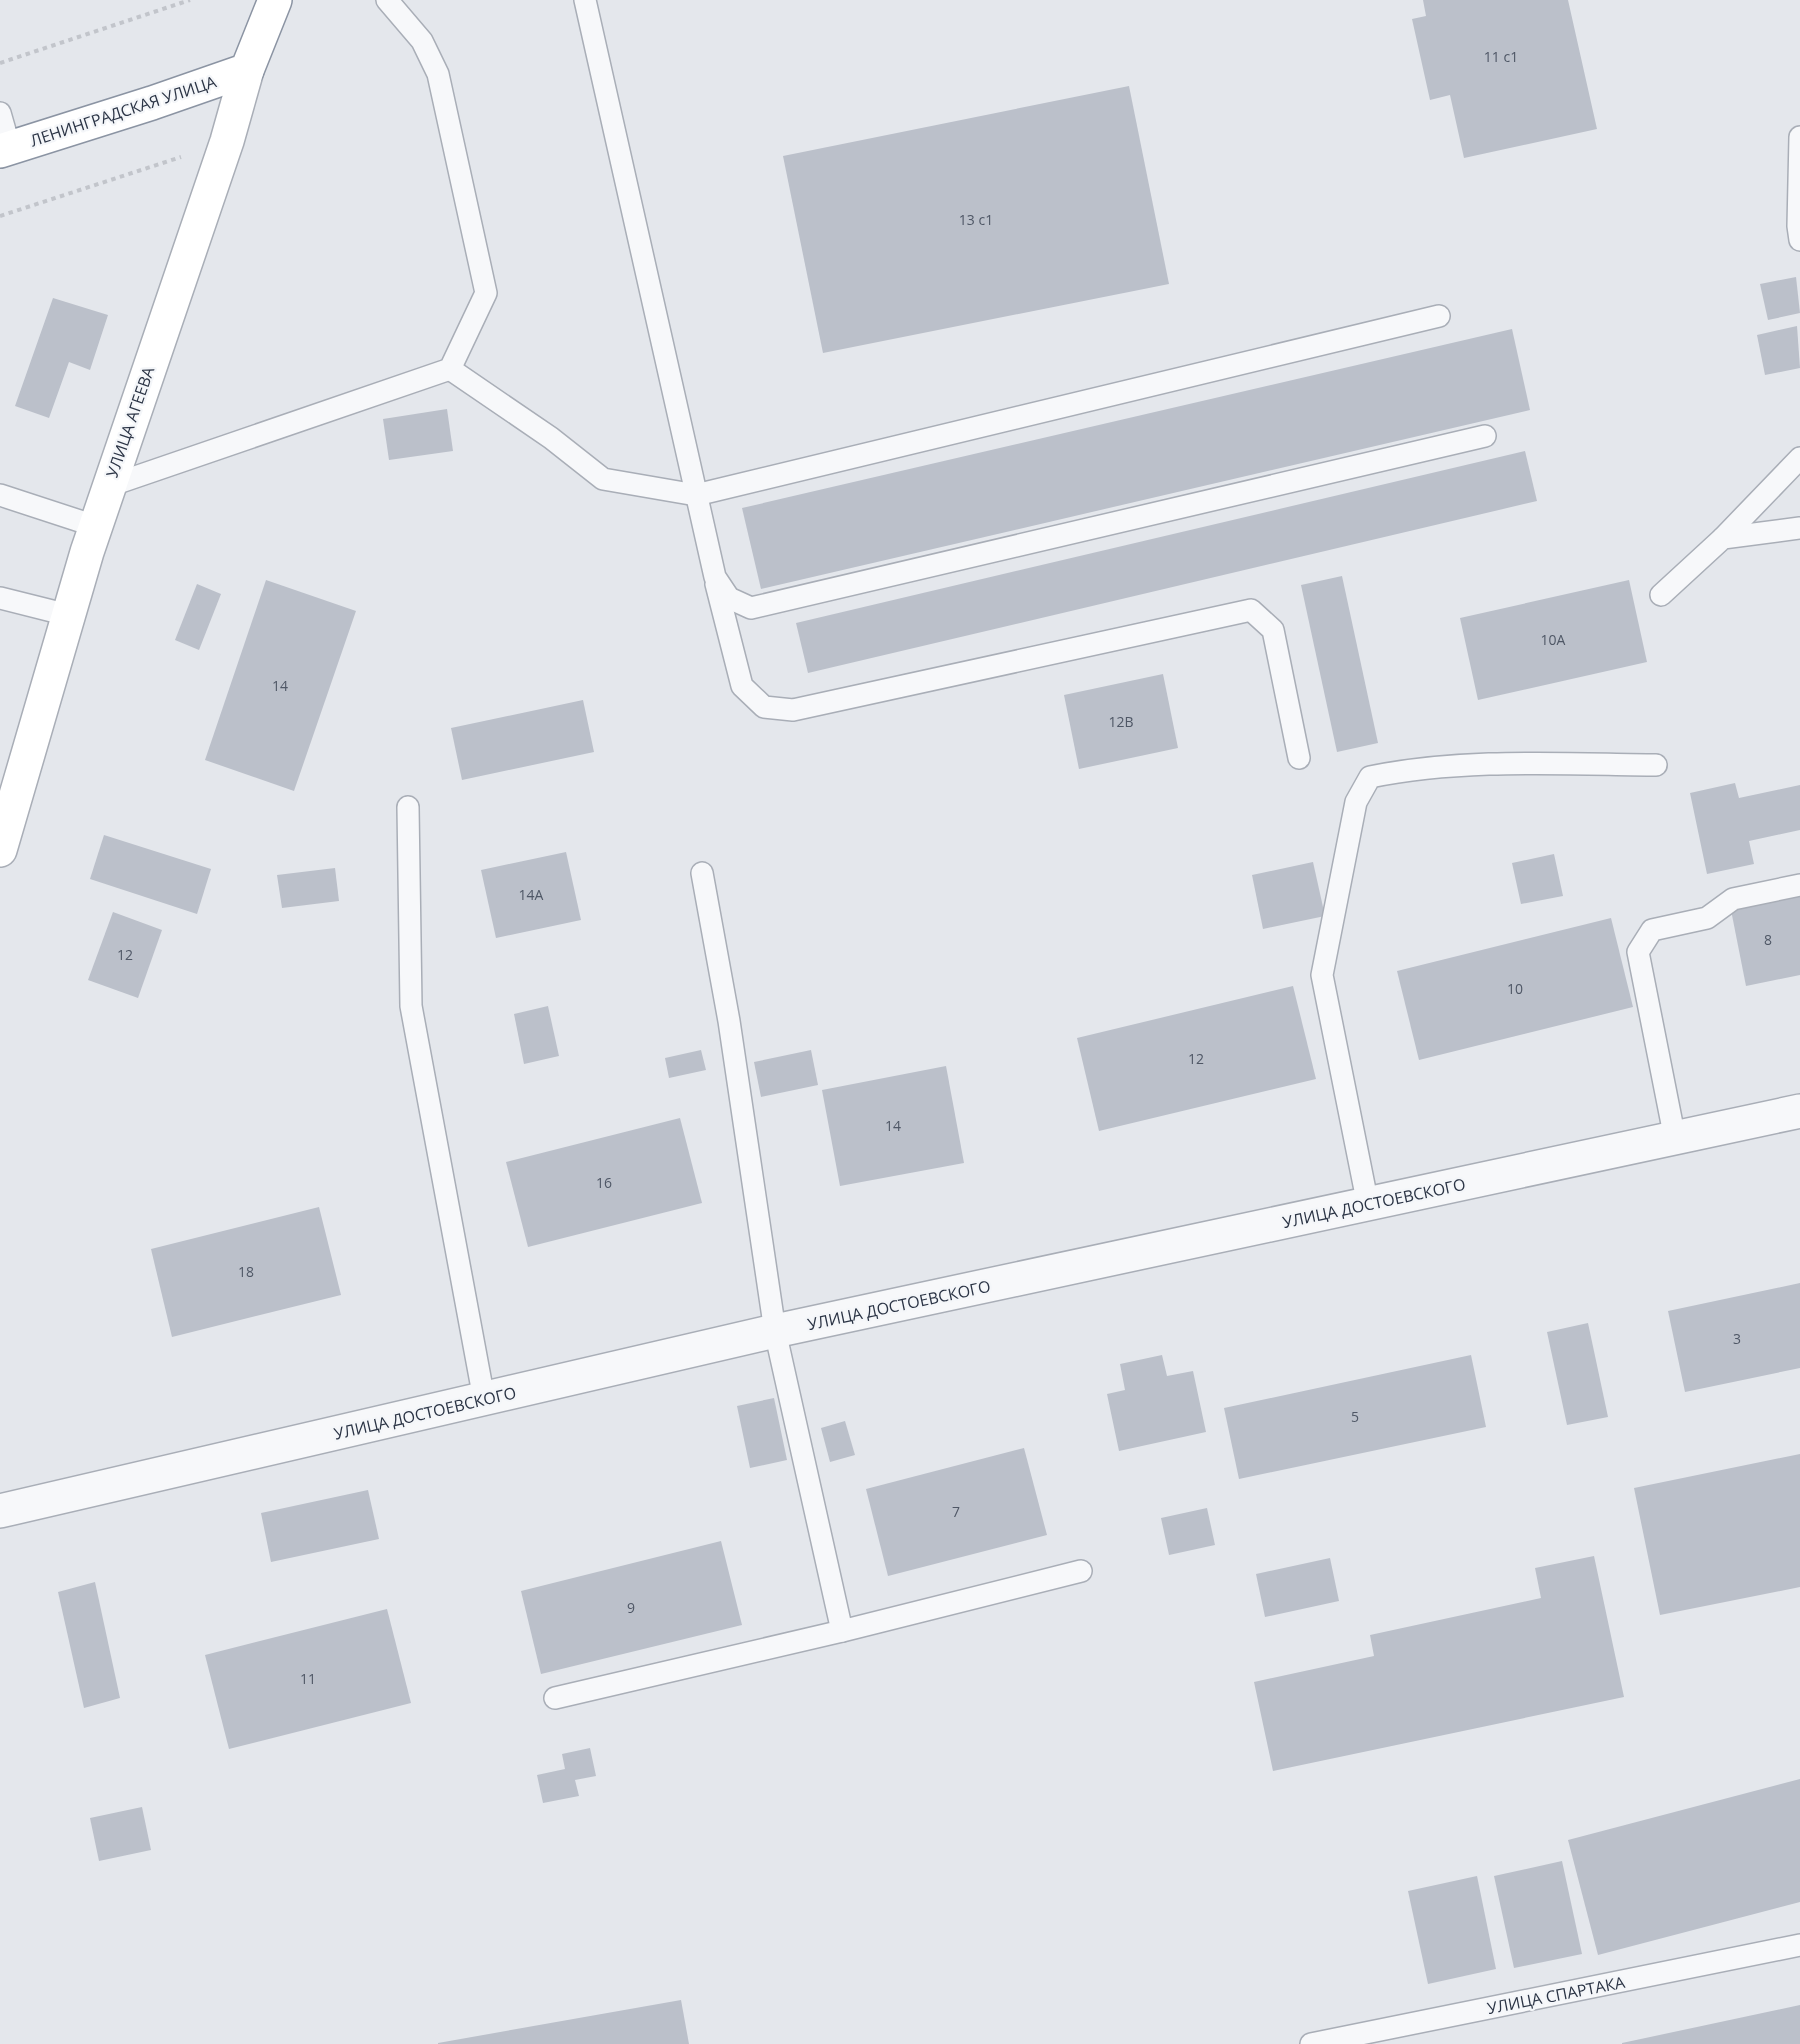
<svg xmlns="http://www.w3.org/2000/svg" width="1800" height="2044" font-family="'Open Sans',sans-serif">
  <rect width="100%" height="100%" fill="#e4e7ec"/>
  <g fill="#bbc0ca">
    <polygon points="1423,0 1568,0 1597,129 1464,158 1450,95 1430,100 1412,19 1426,16"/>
    <polygon points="1129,86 1169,284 823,353 783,156"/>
    <polygon points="1796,277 1800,313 1768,320 1760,284"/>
    <polygon points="53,298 108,315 90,370 69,362 49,418 15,406"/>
    <polygon points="1797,326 1800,368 1765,375 1757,335"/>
    <polygon points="1512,329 1530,410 761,589 742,508"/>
    <polygon points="447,409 453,451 389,460 383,419"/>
    <polygon points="1525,451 1537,501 808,673 796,623"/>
    <polygon points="1342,576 1378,743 1337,752 1301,585"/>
    <polygon points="266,580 356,611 294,791 205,760"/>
    <polygon points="1629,580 1647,662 1478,700 1460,618"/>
    <polygon points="197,584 221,594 199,650 175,640"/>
    <polygon points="1163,674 1178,748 1079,769 1064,695"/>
    <polygon points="583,700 594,752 462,780 451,728"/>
    <polygon points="1735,783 1739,798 1800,785 1800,830 1749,841 1754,864 1707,874 1690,793"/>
    <polygon points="104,835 211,869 197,914 90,879"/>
    <polygon points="566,852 581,920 496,938 481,870"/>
    <polygon points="1554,854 1563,896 1521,904 1512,863"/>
    <polygon points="1313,862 1325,916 1263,929 1252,875"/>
    <polygon points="335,868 339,901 282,908 277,875"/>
    <polygon points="1800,891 1800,975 1746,986 1730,905"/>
    <polygon points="113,912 162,930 138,998 88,980"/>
    <polygon points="1611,918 1633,1007 1419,1060 1397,971"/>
    <polygon points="1293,986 1316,1079 1099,1131 1077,1038"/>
    <polygon points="548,1006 559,1056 524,1064 514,1014"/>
    <polygon points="701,1050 706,1070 669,1078 665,1058"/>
    <polygon points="811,1050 818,1085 761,1097 754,1062"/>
    <polygon points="946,1066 964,1163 840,1186 822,1090"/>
    <polygon points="680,1118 702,1203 528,1247 506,1162"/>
    <polygon points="319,1207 341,1295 172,1337 151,1249"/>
    <polygon points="1800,1283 1800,1368 1685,1392 1668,1311"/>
    <polygon points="1588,1323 1608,1417 1567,1425 1547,1332"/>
    <polygon points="1162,1355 1167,1376 1193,1371 1206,1432 1119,1451 1107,1394 1125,1390 1120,1364"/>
    <polygon points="1471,1355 1486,1427 1239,1479 1224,1408"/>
    <polygon points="774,1398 787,1460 750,1468 737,1406"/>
    <polygon points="845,1421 855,1455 830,1462 821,1428"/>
    <polygon points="1024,1448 1047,1535 888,1576 866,1489"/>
    <polygon points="1800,1454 1800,1587 1660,1615 1634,1488"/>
    <polygon points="368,1490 379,1539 271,1562 261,1513"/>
    <polygon points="1207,1508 1215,1545 1169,1555 1161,1518"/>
    <polygon points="721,1541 742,1625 541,1674 521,1591"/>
    <polygon points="1594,1556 1624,1697 1273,1771 1254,1682 1374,1656 1370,1635 1541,1598 1535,1568"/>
    <polygon points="1330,1558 1339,1601 1265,1617 1256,1574"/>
    <polygon points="95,1582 120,1698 84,1708 58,1592"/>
    <polygon points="387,1609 411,1703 229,1749 205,1655"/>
    <polygon points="590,1748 596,1776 575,1780 579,1796 543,1803 537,1775 565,1769 562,1754"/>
    <polygon points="1800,1779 1800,1902 1598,1955 1568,1840"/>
    <polygon points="142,1807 151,1850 99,1861 90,1818"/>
    <polygon points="1562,1861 1582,1954 1514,1968 1494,1876"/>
    <polygon points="1477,1876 1496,1969 1428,1984 1408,1891"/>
    <polygon points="681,2000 689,2044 438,2044 438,2043"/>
    <polygon points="1800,2005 1800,2044 1622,2044 1622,2043"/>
  </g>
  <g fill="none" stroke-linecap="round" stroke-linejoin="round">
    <defs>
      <g id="lane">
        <polyline points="585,0 715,577 729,598 751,608 1485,436"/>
        <polyline points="0,113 10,148"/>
        <polyline points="1800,137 1798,226 1800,240"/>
        <polyline points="450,369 551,438 603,479 696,495 1439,316"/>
        <polyline points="109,486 450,369 486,293 438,74 422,41 387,0"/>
        <polyline points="0,495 95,526"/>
        <polyline points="1723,538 1800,458"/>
        <polyline points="716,584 742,686 764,707 793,710 1251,610 1273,630 1299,758"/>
        <polyline points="1661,595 1723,538 1800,528"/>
        <polyline points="0,598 68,615"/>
        <polyline points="408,807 411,1006 484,1399"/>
        <polyline points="1675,1139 1638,952 1652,930 1707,918 1733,899 1800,885"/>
        <path d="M1368,1205l-46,-230 34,-173 14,-25c94,-19 191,-13 286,-12"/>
        <polyline points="842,1631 1081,1571"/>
        <polyline points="555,1698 842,1631 775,1331 729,1021 702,873"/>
        <polyline points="1311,2044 1800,1945"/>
      </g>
      <polyline id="street" points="0,1511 775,1331 1800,1111"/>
      <polyline id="secondary" points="0,850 87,552 227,141 247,70"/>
      <polyline id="highway" points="0,151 152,103 247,70 275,0"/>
    </defs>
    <use href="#lane" stroke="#a9aeb7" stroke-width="24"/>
    <use href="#street" stroke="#a9aeb7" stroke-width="36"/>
    <use href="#secondary" stroke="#a9aeb7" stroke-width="36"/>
    <use href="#highway" stroke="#8b94a3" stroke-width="36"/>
    <g stroke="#c2c5cb" stroke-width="4" stroke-dasharray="4.5 4.5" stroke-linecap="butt">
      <polyline points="0,63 190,0"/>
      <polyline points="0,216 181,157"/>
    </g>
    <use href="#lane" stroke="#f7f8fa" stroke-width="21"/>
    <use href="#street" stroke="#f7f8fa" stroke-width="33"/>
    <use href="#secondary" stroke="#fff" stroke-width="33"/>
    <use href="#highway" stroke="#fff" stroke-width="33"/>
  </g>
  <g text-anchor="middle" stroke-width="4.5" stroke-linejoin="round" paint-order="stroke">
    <g font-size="14" fill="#4f5766">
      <text x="1501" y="62">11 с1</text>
      <text x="976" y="225">13 с1</text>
      <text x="1553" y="645">10А</text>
      <text x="280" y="691">14</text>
      <text x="1121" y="727">12В</text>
      <text x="531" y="900">14А</text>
      <text x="1768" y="945">8</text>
      <text x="125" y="960">12</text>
      <text x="1515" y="994">10</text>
      <text x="1196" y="1064">12</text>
      <text x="893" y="1131">14</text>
      <text x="604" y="1188">16</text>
      <text x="246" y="1277">18</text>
      <text x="1737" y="1344">3</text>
      <text x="1355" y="1422">5</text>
      <text x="956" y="1517">7</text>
      <text x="631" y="1613">9</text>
      <text x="308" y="1684">11</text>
    </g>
    <g font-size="16" fill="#2b3445" stroke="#f4f6f9">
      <text transform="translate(123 111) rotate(-18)" y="6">ЛЕНИНГРАДСКАЯ УЛИЦА</text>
      <text transform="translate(130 422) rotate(-71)" y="6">УЛИЦА АГЕЕВА</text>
      <text transform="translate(1374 1203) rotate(-12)" y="6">УЛИЦА ДОСТОЕВСКОГО</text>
      <text transform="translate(899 1305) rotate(-12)" y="6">УЛИЦА ДОСТОЕВСКОГО</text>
      <text transform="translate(425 1413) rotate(-13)" y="6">УЛИЦА ДОСТОЕВСКОГО</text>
      <text transform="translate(1556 1995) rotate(-11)" y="6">УЛИЦА СПАРТАКА</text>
    </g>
  </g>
</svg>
